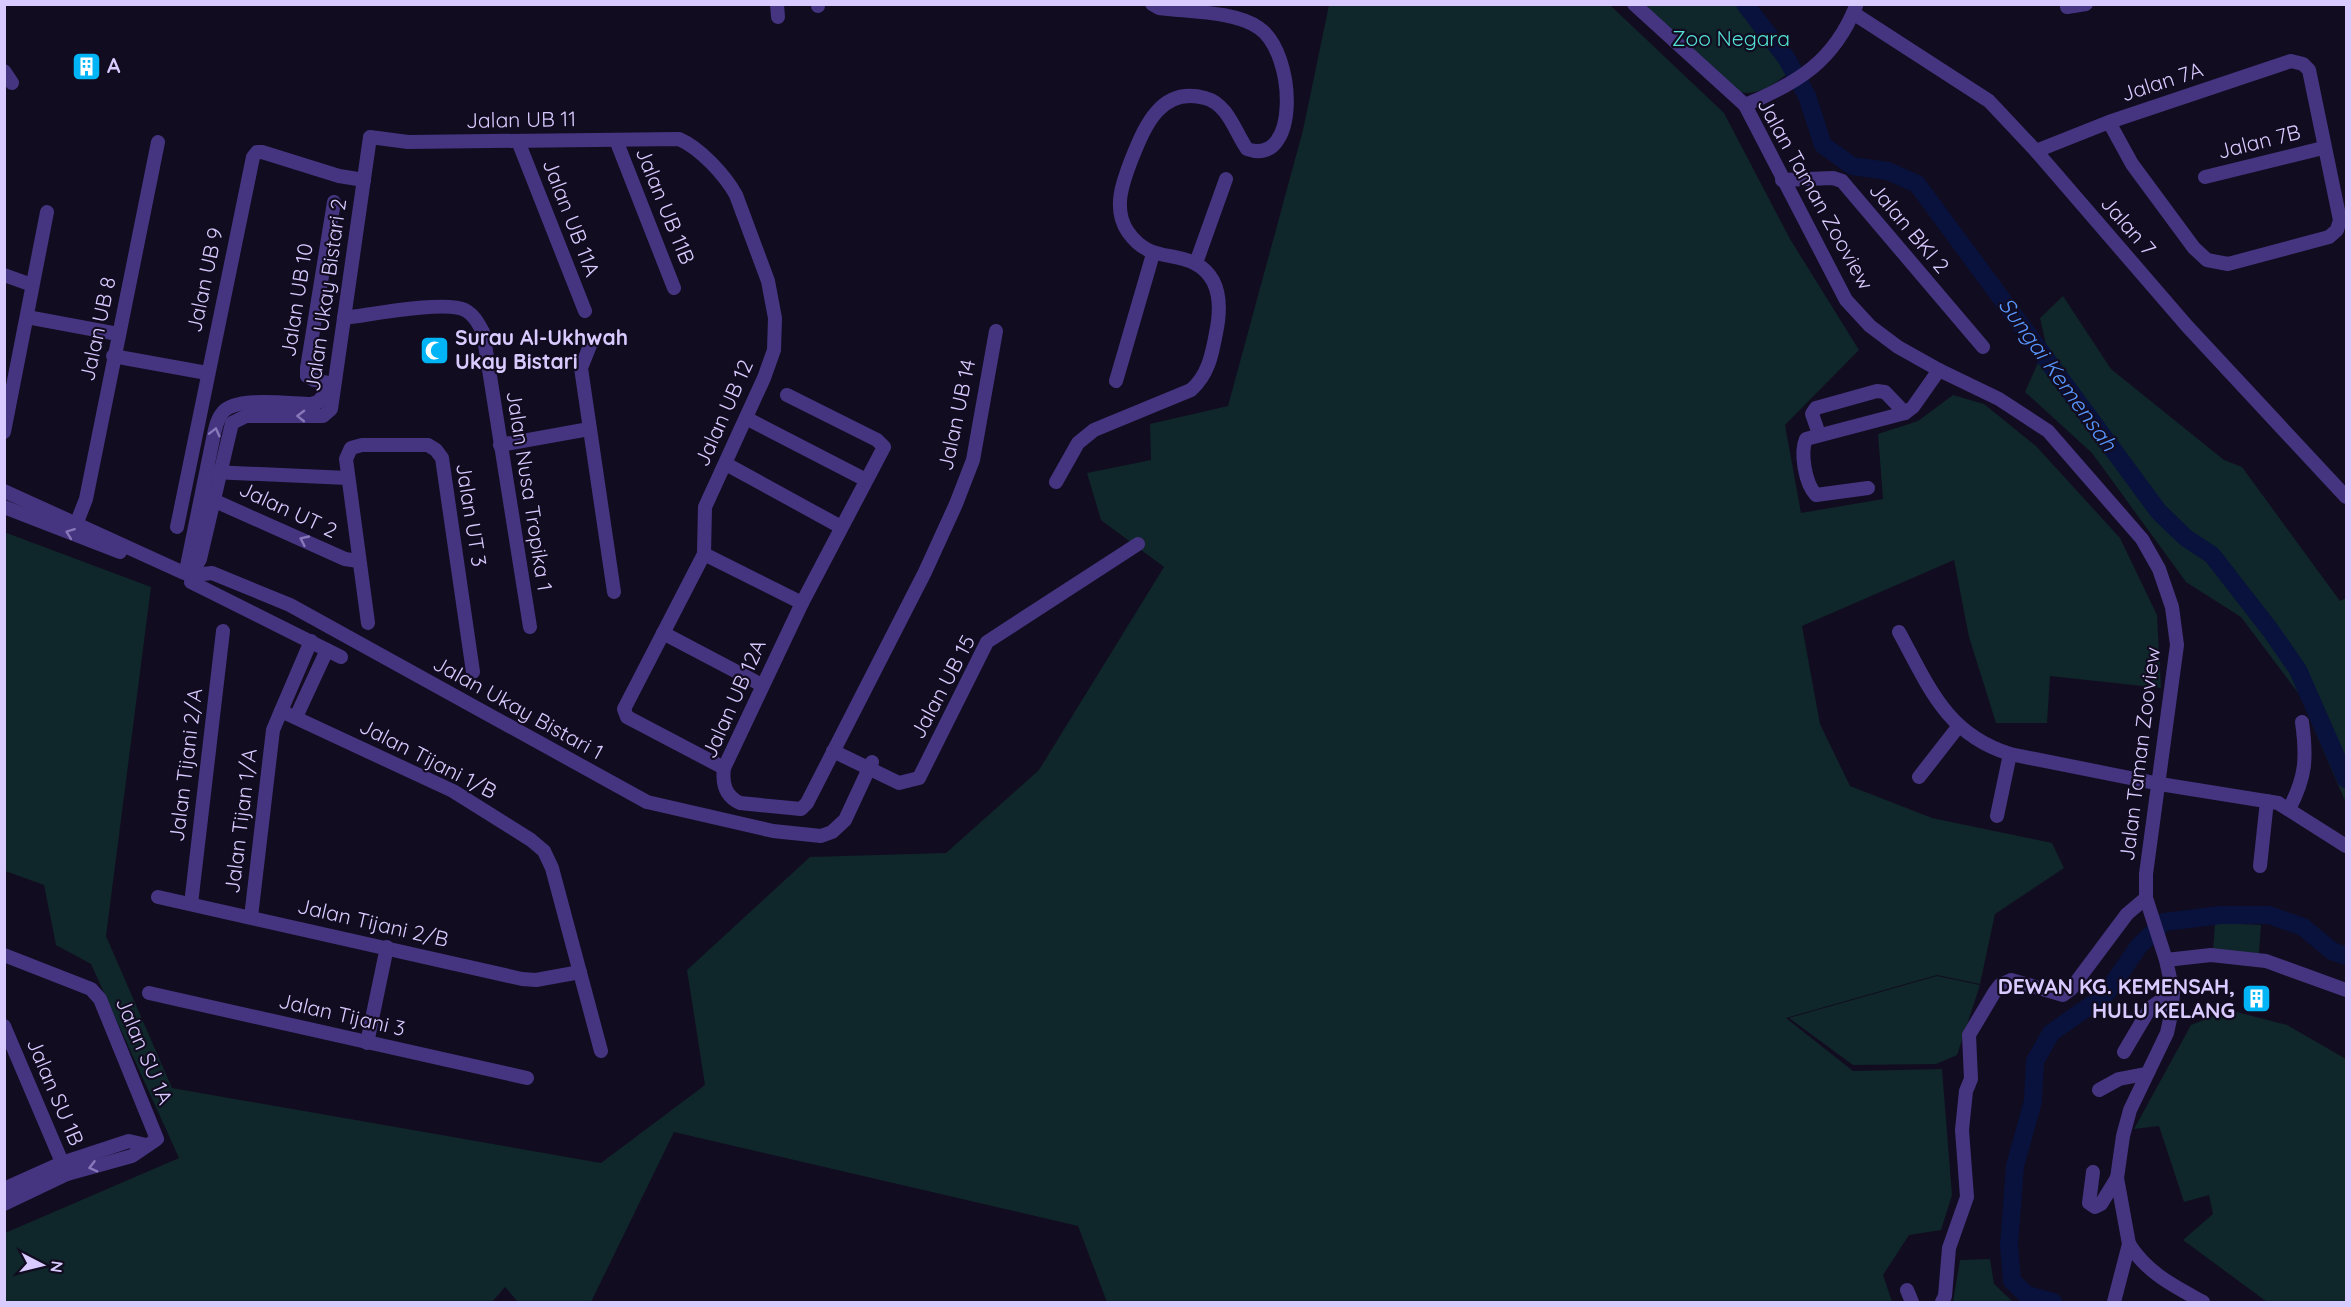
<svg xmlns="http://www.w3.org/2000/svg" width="2351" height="1307" font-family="Quicksand,sans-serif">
  <rect width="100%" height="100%" fill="#120c20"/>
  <g fill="#0f262a">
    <polygon points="1329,5 1610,5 1724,113 1790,239 1859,350 1785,425 1801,513 1883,499 1878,434 1918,421 1953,395 1984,404 2036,446 2120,538 2157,615 2161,688 2050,676 2047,723 1996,723 1969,637 1954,560 1802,626 1820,724 1850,786 1932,818 2052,843 2064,868 1995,914 1980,984 1937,975 1786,1018 1853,1071 1942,1069 1952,1195 1941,1230 1909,1235 1883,1275 1892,1302 1107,1302 1078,1226 674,1132 591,1302 518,1302 505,1287 492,1302 5,1302 5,1233 179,1158 91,964 56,945 44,885 5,871 4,532 151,587 106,936 172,1088 601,1163 705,1085 687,970 810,857 946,853 1039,770 1164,567 1101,520 1087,473 1151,460 1150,424 1228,406 1303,130"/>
    <path d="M1645,5h100l51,63c-19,13 -39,32 -62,22z"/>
    <polygon points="2063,296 2111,369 2224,460 2242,467 2340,601 2346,598 2346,803 2299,694 2241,617 2186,582 2092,453 2025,392 2046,345 2040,318"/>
    <polygon points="2215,923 2261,925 2259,953 2213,951"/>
    <polygon points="1937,976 1980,985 1957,1055 1936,1064 1853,1065 1789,1018"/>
    <polygon points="2229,1010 2287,1025 2346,1059 2346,1302 2267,1302 2183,1240 2213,1214 2209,1195 2184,1202 2159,1126 2134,1129 2191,1025"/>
    <polygon points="1990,1259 1994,1284 2013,1302 1953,1302 1960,1260"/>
  </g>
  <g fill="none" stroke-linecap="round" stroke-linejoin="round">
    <g stroke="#08123d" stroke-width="18">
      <polyline points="1745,4 1787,59 1807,96 1823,145 1852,166 1888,171 1917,184 2159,512 2186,538 2212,555 2271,631 2298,670 2346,779"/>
      <polyline points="2053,1302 2027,1295 2012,1281 2009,1245 2015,1166 2033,1101 2035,1061 2051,1033 2105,995 2139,946 2164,922 2221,915 2269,915 2303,927 2332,951 2346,956"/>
    </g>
    <g stroke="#453580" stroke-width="14">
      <polyline points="777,4 778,17"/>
      <polyline points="818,4 818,6"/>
      <polyline points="1634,4 1745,105 1846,300 1870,326 1898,347 1939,370 1999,399 2048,431 2142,539 2159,569 2172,607 2177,645 2146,874 2146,898 2166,960 2173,992 2172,1010 2167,1033 2130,1110 2123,1136 2117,1178 2129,1244 2114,1302"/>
      <polyline points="2067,7 2086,4"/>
      <polyline points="1853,13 1989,101 2036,151 2187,326 2346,497"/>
      <polyline points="4,71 12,83"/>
      <path d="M1745,105c53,-22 89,-44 111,-99"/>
      <polyline points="616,140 674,288"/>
      <polyline points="518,141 585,311"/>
      <polyline points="2036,151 2109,122 2291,61 2303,64 2309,70 2340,220 2337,230 2329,237 2228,264 2207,260 2194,248 2132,164 2109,122"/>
      <polyline points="2205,177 2323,148"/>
      <polyline points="1782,180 1833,178 1842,181 1983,347"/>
      <polyline points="334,202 307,368 307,376 314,380 334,384"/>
      <polyline points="1196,263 1226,179"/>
      <polyline points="4,275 32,285"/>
      <polyline points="27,317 118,334"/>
      <path d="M344,318c26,-3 101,-18 121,-8 9,5 13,13 18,22l47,295"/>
      <polyline points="591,343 581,368 614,592"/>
      <polyline points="113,356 207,373"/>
      <polyline points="1116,381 1153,254"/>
      <path d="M787,395l90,45 7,7 -82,156 -78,165c-2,15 1,28 16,35l61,6 6,-6 118,-231 31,-68 17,-44 23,-129"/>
      <polyline points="746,418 866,480"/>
      <polyline points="4,432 47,212"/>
      <polyline points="1819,434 1812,414 1816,408 1877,391 1885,392 1905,413"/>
      <polyline points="500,445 589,429"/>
      <polyline points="726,464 841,527"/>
      <polyline points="212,472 348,478"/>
      <path d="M1056,482l22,-39 16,-13 97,-40c17,-15 21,-35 25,-57 5,-24 6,-55 -20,-69 -23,-13 -47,-2 -68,-32 -16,-23 -5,-51 4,-74 13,-32 29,-72 73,-60 23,6 30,34 42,51 53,19 49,-96 12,-121 -24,-17 -71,-16 -100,-20l-7,-4"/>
      <path d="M1868,488l-52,7c-11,-12 -16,-42 -10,-56l99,-26 8,-6 26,-37"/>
      <polyline points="4,491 184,573"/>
      <polyline points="206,497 345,559 358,561"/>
      <polyline points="4,507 120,552"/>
      <polyline points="77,522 86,499 158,142"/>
      <polyline points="177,527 253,157 257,152 262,152 339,176 364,180"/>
      <polyline points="704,554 802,603"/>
      <path d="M186,571l28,-137c2,-8 3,-15 9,-22 14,-16 68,-8 88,-8l7,-2 16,-18"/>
      <path d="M192,573l8,-14 32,-136 14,-7h77l8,-7 39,-272 38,5 271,-3c21,9 46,36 57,56l32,86 7,37 -1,32 -10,28 -59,129 -1,47 -80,155 3,8 97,51"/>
      <polyline points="194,575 212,573 290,605 647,802 773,831 821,836 832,832 845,820 872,762"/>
      <polyline points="191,582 341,657"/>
      <polyline points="368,623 346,459 351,448 362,445 428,445 436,450 442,458 473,672"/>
      <path d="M1899,632c30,55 47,102 111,122l150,30 118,19 68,43"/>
      <polyline points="663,633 762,685"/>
      <polyline points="281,711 311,641"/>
      <polyline points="296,717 327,650"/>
      <polyline points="833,751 899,783 919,778 987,642 1138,544"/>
      <polyline points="1919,777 1958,727"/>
      <path d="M2289,809c17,-32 18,-51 13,-87"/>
      <polyline points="1997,816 2010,754"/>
      <polyline points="2260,866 2267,801"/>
      <polyline points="158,897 522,979 536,980 580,972"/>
      <polyline points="191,904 223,631"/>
      <polyline points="251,917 273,730 281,711 453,791 531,840 544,851 552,868 601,1051"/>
      <polyline points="4,955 91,989 100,999 157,1139 132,1156 67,1174 4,1204"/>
      <polyline points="2166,960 2211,955 2266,961 2346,990"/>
      <polyline points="149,993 527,1078"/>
      <polyline points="4,1026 67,1174"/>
      <polyline points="367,1043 387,947"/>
      <polyline points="2124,1052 2150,1008 2173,992"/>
      <polyline points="2099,1090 2119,1079 2145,1074"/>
      <polyline points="2093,1172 2089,1203 2095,1207 2101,1204 2117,1178"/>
      <polyline points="4,1189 62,1163 129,1141 146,1145"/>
      <path d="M2129,1244c18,29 45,42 74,58"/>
      <polyline points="1907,1290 1912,1302"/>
      <polyline points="1942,1302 1945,1296 1949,1248 1967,1197 1962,1130 1966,1091 1971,1079 1969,1035 1994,993 2000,985 2011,980 2063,995 2071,989 2127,914 2146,898"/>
    </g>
  </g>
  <defs><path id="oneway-chevron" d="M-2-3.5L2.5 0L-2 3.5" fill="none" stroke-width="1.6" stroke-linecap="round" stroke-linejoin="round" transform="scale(1.5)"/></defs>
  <g stroke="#8878b9">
    <use href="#oneway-chevron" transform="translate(301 416) rotate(-179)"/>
    <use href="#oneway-chevron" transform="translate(215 432) rotate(-76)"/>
    <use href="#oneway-chevron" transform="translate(70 533) rotate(-159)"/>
    <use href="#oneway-chevron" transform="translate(304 540) rotate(-155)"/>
    <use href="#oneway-chevron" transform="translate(93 1167) rotate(165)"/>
  </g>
  <defs>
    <symbol id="building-square" viewBox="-11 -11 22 22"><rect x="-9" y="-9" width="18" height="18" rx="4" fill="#00b4f5" stroke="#120c20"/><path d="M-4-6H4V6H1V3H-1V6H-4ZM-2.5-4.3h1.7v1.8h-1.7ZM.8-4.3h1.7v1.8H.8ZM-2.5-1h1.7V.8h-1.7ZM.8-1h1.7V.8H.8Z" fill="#fff"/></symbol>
    <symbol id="mosque-square" viewBox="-11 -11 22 22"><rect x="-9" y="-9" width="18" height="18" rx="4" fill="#00b4f5" stroke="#120c20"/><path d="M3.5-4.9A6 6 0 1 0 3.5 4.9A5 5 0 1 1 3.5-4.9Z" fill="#fff"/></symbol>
  </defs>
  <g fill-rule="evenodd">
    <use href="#building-square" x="70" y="50" width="33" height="33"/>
    <use href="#mosque-square" x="418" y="334" width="33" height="33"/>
    <use href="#building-square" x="2240" y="982" width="33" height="33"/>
  </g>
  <g text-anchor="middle" stroke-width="4.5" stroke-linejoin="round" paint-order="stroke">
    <g font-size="21" fill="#54e2d6" stroke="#120c20">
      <text x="1731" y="46">Zoo Negara</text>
    </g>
    <g font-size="21" font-weight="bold" fill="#d9caff" stroke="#120c20" text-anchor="start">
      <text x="107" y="73">A</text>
      <text x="455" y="345">Surau Al-Ukhwah<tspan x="455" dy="24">Ukay Bistari</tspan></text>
      <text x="2235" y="994" text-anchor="end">DEWAN KG. KEMENSAH,<tspan x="2235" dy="24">HULU KELANG</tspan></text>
    </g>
    <g font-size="21" fill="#d9caff" stroke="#120c20">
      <text transform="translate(2162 82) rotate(-18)" y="7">Jalan 7A</text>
      <text transform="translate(521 120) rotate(-1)" y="7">Jalan UB 11</text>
      <text transform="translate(2259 142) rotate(-14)" y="7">Jalan 7B</text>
      <text transform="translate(1815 194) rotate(61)" y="7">Jalan Taman Zooview</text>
      <text transform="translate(665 206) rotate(68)" y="7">Jalan UB 11B</text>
      <text transform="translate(571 218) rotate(69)" y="7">Jalan UB 11A</text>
      <text transform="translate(2128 226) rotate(49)" y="7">Jalan 7</text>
      <text transform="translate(1909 228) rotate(50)" y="7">Jalan BKI 2</text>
      <text transform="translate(205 280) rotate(-78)" y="7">Jalan UB 9</text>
      <text transform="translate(326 295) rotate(-82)" y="7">Jalan Ukay Bistari 2</text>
      <text transform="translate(297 300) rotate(-81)" y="7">Jalan UB 10</text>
      <text transform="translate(98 329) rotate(-78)" y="7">Jalan UB 8</text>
      <text transform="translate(724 413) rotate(-66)" y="7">Jalan UB 12</text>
      <text transform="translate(957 415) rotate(-78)" y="7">Jalan UB 14</text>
      <text transform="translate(529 491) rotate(81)" y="7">Jalan Nusa Tropika 1</text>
      <text transform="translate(288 510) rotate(25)" y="7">Jalan UT 2</text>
      <text transform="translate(471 515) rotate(81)" y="7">Jalan UT 3</text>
      <text transform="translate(943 687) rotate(-62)" y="7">Jalan UB 15</text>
      <text transform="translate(734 699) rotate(-66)" y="7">Jalan UB 12A</text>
      <text transform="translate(518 708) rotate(29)" y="7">Jalan Ukay Bistari 1</text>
      <text transform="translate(2140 754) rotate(-83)" y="7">Jalan Taman Zooview</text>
      <text transform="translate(428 759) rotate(27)" y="7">Jalan Tijani 1/B</text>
      <text transform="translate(186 765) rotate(-83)" y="7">Jalan Tijani 2/A</text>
      <text transform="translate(241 821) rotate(-83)" y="7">Jalan Tijan 1/A</text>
      <text transform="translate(373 923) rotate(13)" y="7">Jalan Tijani 2/B</text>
      <text transform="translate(342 1015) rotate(13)" y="7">Jalan Tijani 3</text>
      <text transform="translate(144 1051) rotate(67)" y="7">Jalan SU 1A</text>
      <text transform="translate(55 1092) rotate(67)" y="7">Jalan SU 1B</text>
    </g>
    <g font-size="22" font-style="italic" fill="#5896ff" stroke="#120c20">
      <text transform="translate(2058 374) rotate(54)" y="8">Sungai Kemensah</text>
    </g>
  </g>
  <rect width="2351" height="1307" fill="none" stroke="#d9caff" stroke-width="12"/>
  <g transform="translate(42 1265) rotate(97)" stroke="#120c20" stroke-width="4.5" paint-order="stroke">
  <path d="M0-4.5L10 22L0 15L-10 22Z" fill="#d9caff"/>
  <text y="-9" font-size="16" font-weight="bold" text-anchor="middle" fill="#d9caff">N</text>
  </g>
</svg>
